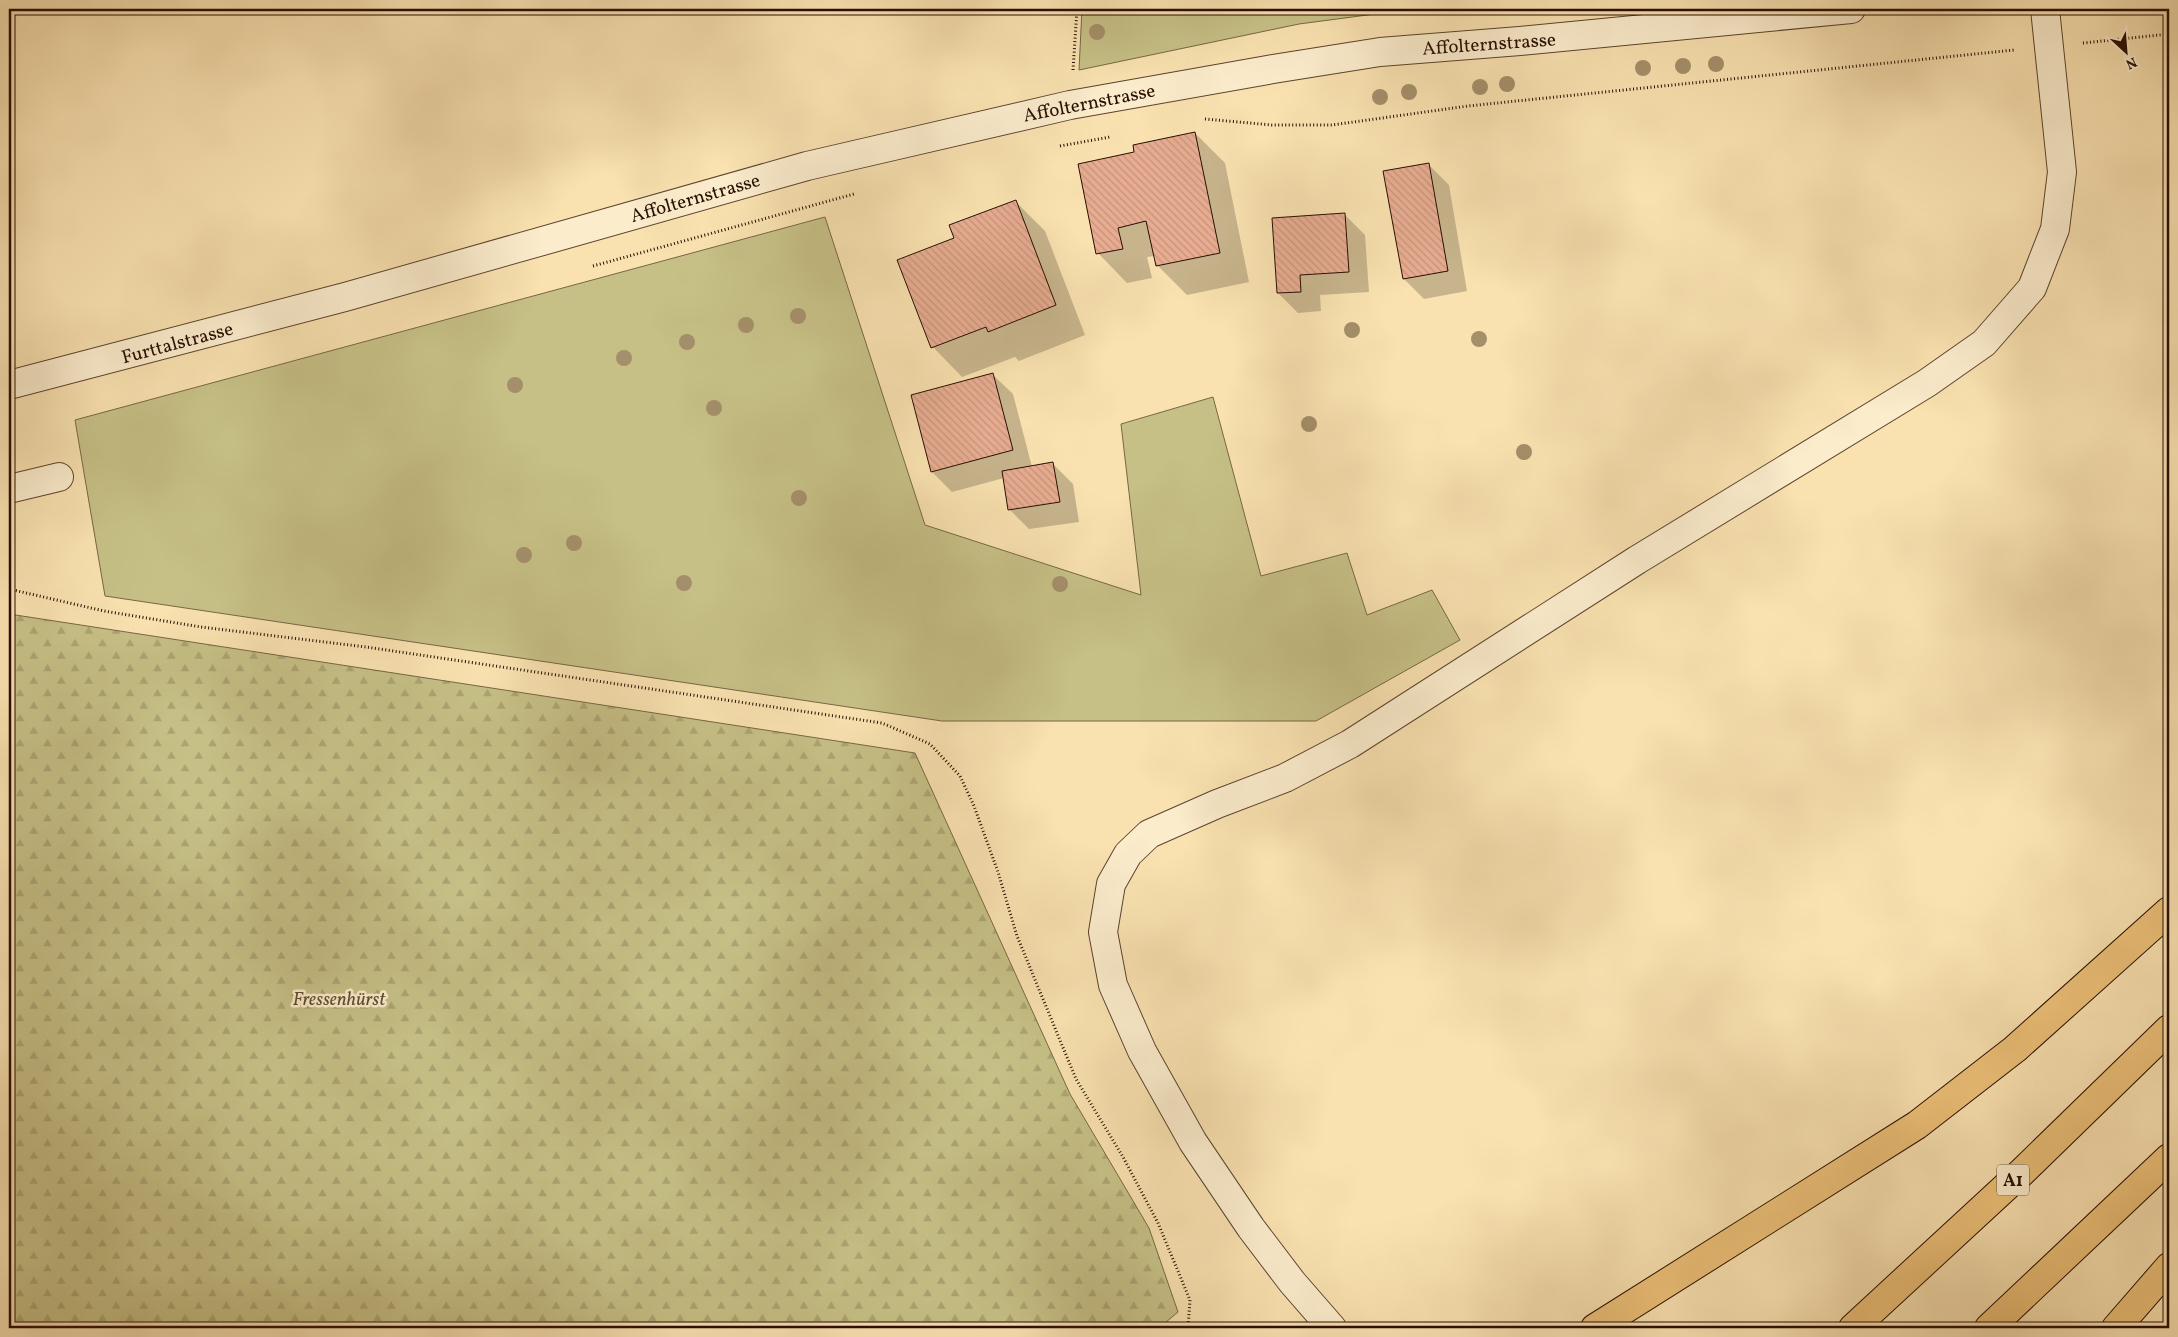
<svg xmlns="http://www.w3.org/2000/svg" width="2178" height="1337" font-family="Vollkorn,serif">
  <defs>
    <pattern id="forest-firs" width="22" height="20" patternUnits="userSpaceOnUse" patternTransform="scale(1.25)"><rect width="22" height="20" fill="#c6c086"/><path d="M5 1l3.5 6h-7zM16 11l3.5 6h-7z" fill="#aaa472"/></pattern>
    <pattern id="building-back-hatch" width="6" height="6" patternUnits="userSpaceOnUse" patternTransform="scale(1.25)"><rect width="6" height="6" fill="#e7ac91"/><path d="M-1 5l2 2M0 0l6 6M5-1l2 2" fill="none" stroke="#c6937b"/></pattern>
  </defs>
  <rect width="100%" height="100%" fill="#f9e1b0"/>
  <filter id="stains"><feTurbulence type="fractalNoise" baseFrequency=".004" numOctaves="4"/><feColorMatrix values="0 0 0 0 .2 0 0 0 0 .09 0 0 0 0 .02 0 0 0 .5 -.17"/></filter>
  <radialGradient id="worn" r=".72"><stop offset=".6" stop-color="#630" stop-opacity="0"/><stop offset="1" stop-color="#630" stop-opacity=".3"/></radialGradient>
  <g fill="#c6c086" stroke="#776744">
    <polygon points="1082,9 1413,9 1299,24 1079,70"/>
    <polygon points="825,217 925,525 1141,595 1121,424 1213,397 1261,576 1347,553 1367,615 1432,590 1460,640 1316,721 942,721 105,596 75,420"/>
  </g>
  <polygon fill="url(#forest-firs)" stroke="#776744" points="9,614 915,753 1070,1094 1149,1228 1178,1312 1159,1328 9,1328"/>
  <g fill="#0003">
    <polygon points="1195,133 1225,163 1249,282 1187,295 1157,265 1155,256 1147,257 1152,278 1127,283 1098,253 1136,153"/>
    <polygon points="1428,164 1449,185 1467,291 1424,299 1404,279"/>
    <polygon points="1015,201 1045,231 1085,335 1019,361 1015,357 962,377 933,347 956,239"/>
    <polygon points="1345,215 1365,235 1369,292 1320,295 1321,311 1298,313 1278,293"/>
    <polygon points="992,374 1013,394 1032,467 1053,464 1073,484 1079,522 1029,529 1009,509 1004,478 952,492 932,472"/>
  </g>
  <g fill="url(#building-back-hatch)" stroke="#280e02">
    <polygon points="1195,132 1220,253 1156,266 1146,221 1118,228 1123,249 1096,254 1078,164 1134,152 1133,145"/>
    <polygon points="1429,163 1448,271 1403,279 1383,171"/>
    <polygon points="1016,200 1056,305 988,332 986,327 931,348 897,260 954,238 949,225"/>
    <polygon points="1345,213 1349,272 1300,275 1301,292 1277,293 1272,218"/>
    <polygon points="993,373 1013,450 931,472 911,395"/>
    <polygon points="1053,462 1060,502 1008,510 1002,471"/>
  </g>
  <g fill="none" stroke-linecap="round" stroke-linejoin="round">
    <defs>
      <g id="minor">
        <polyline points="9,385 345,297 807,166 1070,105 1273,69 1380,52 1520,41 1851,9"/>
        <polyline points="9,489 59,477"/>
        <polyline points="1332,1328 1292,1282 1251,1228 1193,1142 1142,1051 1113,985 1103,932 1111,884 1128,854 1149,834 1217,804 1285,778 1350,744 1637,560 1927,383 1984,343 2032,288 2055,229 2062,172 2045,9"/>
      </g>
      <g id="highway">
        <polyline points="1595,1328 1917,1125 2015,1049 2169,911"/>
        <polyline points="1853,1328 2022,1172 2169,1029"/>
        <polyline points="1989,1328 2169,1158"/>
        <polyline points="2116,1328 2169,1267"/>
      </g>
    </defs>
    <use href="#minor" stroke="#5c432e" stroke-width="30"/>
    <use href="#highway" stroke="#280e02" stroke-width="30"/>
    <g stroke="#280e02" stroke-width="3" stroke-dasharray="1 2.5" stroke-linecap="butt">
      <polyline points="2083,43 2169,34"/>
      <polyline points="1073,70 1077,9"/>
      <polyline points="1205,119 1272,125 1332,125 1468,106 2014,50"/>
      <polyline points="1060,146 1110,137"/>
      <polyline points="593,266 854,194"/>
      <polyline points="9,589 104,611 201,627 366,647 882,723 930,744 960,776 974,806 998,872 1017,936 1076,1079 1123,1157 1158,1223 1190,1300 1188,1328"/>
    </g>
    <use href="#minor" stroke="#fbeccc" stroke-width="28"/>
    <use href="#highway" stroke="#ecc078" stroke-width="28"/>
  </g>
  <g fill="#a48f6a">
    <circle cx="1097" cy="32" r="8"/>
    <circle cx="1716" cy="64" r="8"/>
    <circle cx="1683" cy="66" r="8"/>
    <circle cx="1643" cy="68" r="8"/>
    <circle cx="1507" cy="84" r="8"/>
    <circle cx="1480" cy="87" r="8"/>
    <circle cx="1409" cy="92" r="8"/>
    <circle cx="1380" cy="97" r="8"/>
    <circle cx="798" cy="316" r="8"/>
    <circle cx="746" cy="325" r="8"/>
    <circle cx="1352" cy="330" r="8"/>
    <circle cx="1479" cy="339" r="8"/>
    <circle cx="687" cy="342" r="8"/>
    <circle cx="624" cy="358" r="8"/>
    <circle cx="515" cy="385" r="8"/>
    <circle cx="714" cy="408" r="8"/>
    <circle cx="1309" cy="424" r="8"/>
    <circle cx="1524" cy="452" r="8"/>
    <circle cx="799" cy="498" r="8"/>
    <circle cx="574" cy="543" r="8"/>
    <circle cx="524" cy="555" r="8"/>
    <circle cx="684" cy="583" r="8"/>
    <circle cx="1060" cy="584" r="8"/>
  </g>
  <g text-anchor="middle" stroke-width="5" stroke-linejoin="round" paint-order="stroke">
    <rect fill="#fbeccc" stroke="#67513f" stroke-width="1" x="1997" y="1164.5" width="32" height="31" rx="4"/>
    <g font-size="18" font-weight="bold" fill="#280e02">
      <text x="2013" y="1186">A1</text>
    </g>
    <g font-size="19" fill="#280e02" stroke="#fbeccc">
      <text transform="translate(1489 43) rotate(-4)" y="7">Affolternstrasse</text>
      <text transform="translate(1089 102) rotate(-11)" y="7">Affolternstrasse</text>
      <text transform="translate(695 197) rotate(-16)" y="7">Affolternstrasse</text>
      <text transform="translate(177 342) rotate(-15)" y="7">Furttalstrasse</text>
    </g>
    <g font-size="19" font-style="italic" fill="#5f4c30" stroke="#fbeccc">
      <text x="339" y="1005">Fressenhürst</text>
    </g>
  </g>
  <rect width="2178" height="1337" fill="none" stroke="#f9e1b0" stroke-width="30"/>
  <rect x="10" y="10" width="2158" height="1317" fill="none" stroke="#280e02" stroke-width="2.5"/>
  <rect x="15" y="15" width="2148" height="1307" fill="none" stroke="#280e02"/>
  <g transform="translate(2126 52) rotate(154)" stroke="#fbeccc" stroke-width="4" paint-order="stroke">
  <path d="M0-4L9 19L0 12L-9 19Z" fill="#280e02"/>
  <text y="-8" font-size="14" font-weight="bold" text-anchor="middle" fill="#280e02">N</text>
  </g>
  <rect width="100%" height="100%" filter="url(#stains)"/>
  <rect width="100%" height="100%" fill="url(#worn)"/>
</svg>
